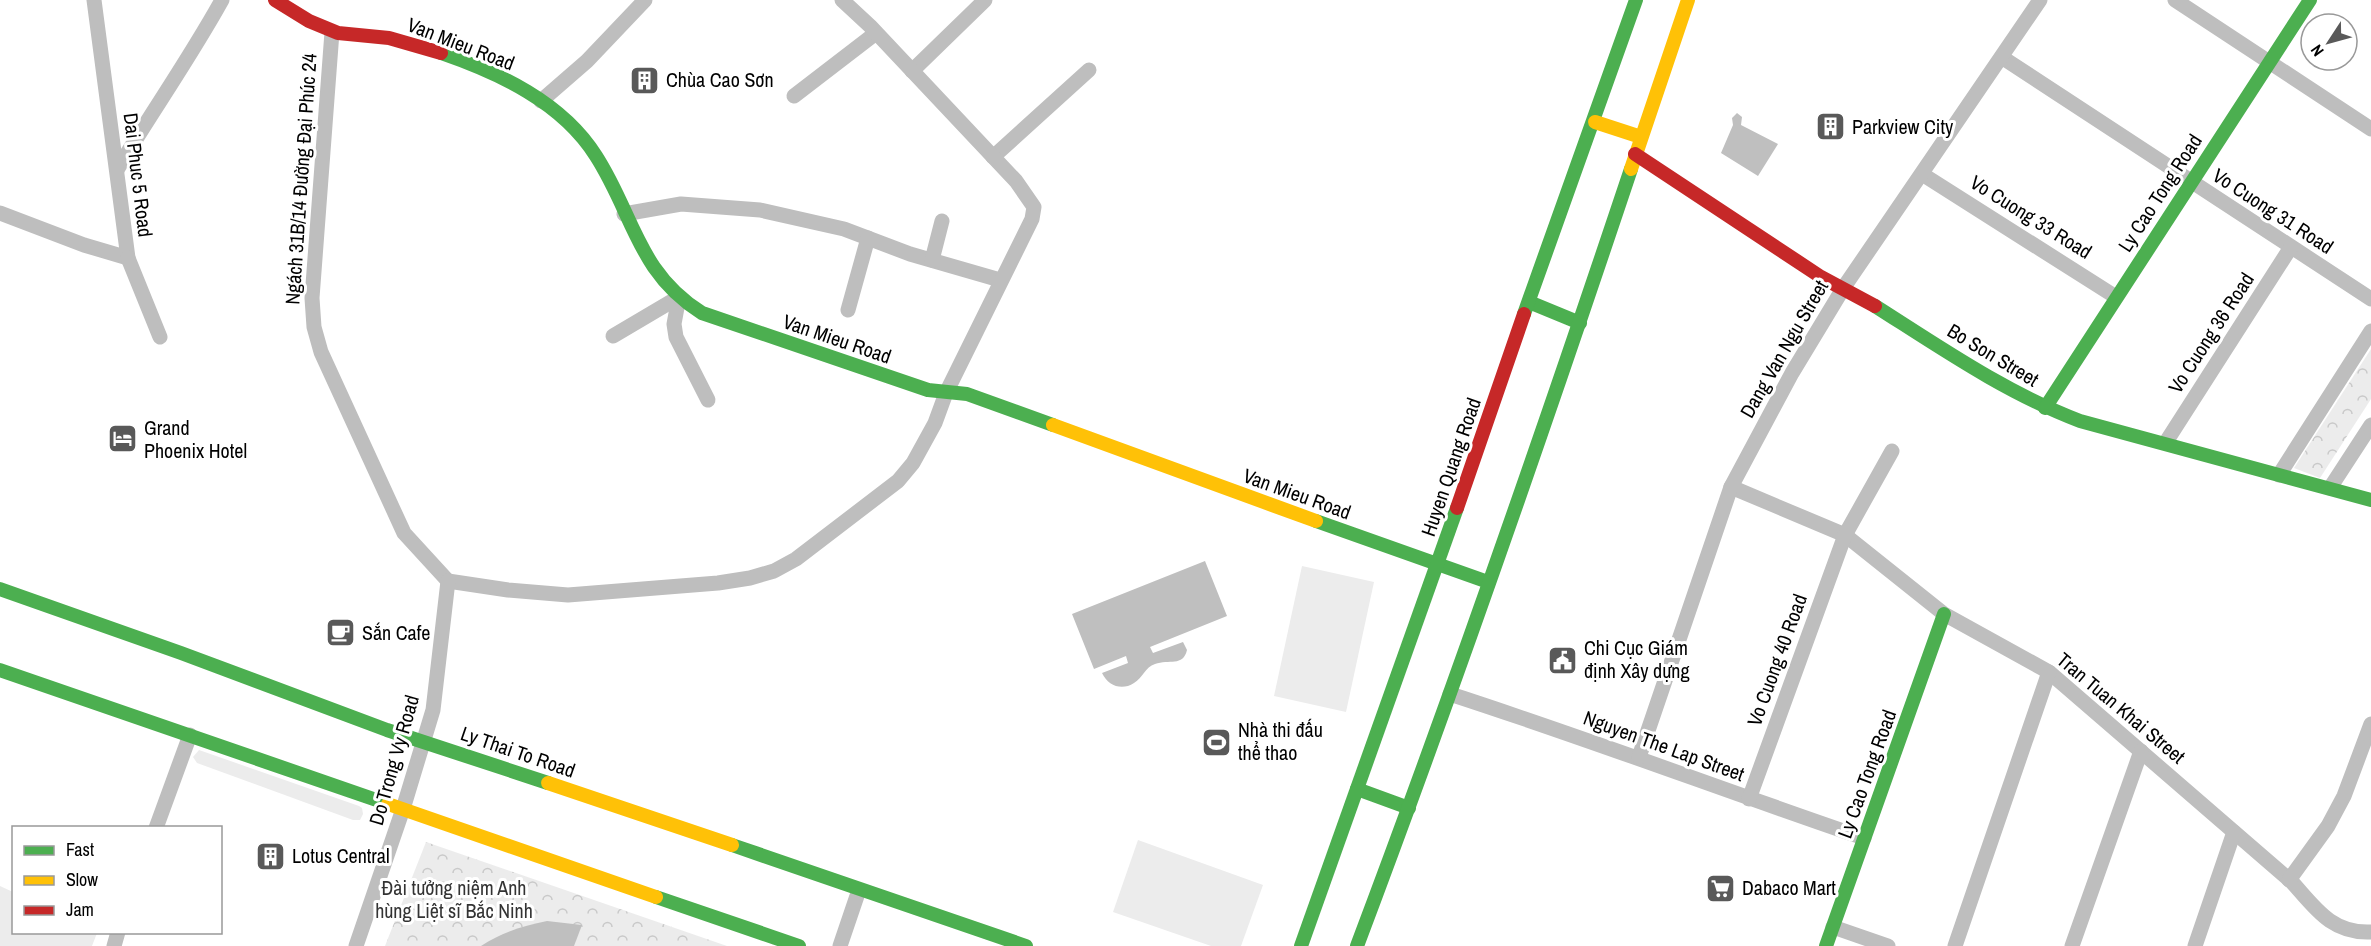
<svg xmlns="http://www.w3.org/2000/svg" width="2371" height="946" font-family="'Archivo Narrow',sans-serif">
  <defs>
    <pattern id="park-crowns" width="20" height="18" patternUnits="userSpaceOnUse" patternTransform="scale(1.5)"><rect width="20" height="18" fill="#ececec"/><path d="M2 6a3 3 0 1 1 6 0M12 15a3 3 0 1 1 6 0" fill="none" stroke="#c9c9c9"/></pattern>
  </defs>
  <rect width="100%" height="100%" fill="#fff"/>
  <g fill="#ececec">
    <polygon points="1302,566 1374,582 1346,712 1274,696"/>
    <polygon points="199,750 359,806 362,808 363,814 360,820 353,820 197,763 193,757"/>
    <polygon points="1138,840 1263,885 1241,946 1211,946 1113,912"/>
    <polygon points="0,886 13,892 14,932 97,933 92,946 0,946"/>
  </g>
  <g fill="url(#park-crowns)">
    <polygon points="2371,349 2371,399 2320,478 2294,468"/>
    <polygon points="426,842 727,946 385,946"/>
  </g>
  <g fill="#bfbfbf">
    <polygon points="1737,113 1742,117 1741,125 1778,144 1758,176 1721,153 1733,125 1732,118"/>
    <path d="M1205,561l22,55 -77,31 3,6 30,-11 4,8c-4,17 -18,9 -32,14 -10,3 -12,14 -21,19 -12,8 -26,3 -32,-10l26,-10 -2,-7 -32,13 -22,-55z"/>
    <path d="M547,921l35,4 -8,21h-93c21,-14 42,-20 66,-25z"/>
  </g>
  <g fill="none" stroke-linecap="round" stroke-linejoin="round">
    <g stroke="#bebebe" stroke-width="15">
      <polyline points="2175,0 2371,129"/>
      <polyline points="332,32 312,298 314,327 321,352 404,533 448,581"/>
      <polyline points="2003,58 2371,299"/>
      <polyline points="912,71 985,0"/>
      <polyline points="794,96 876,33"/>
      <polyline points="541,101 587,61 645,0"/>
      <polyline points="993,157 1089,70"/>
      <path d="M117,170c34,-57 73,-112 105,-170"/>
      <polyline points="1922,174 2116,297"/>
      <polyline points="0,213 84,245 128,258 94,0"/>
      <polyline points="624,214 681,204 760,210 844,229 910,254 1000,280"/>
      <polyline points="128,258 160,337"/>
      <polyline points="932,260 942,221"/>
      <polyline points="679,297 674,324 676,337 708,400"/>
      <polyline points="848,310 868,238"/>
      <polyline points="613,336 679,297"/>
      <polyline points="2166,442 2291,247"/>
      <polyline points="2279,475 2371,331"/>
      <path d="M1731,487l114,48 99,79 105,58 243,210c23,26 40,52 79,50"/>
      <polyline points="2330,488 2371,425"/>
      <polyline points="448,581 508,590 568,595 718,583 750,578 774,571 796,559 898,481 913,463 935,423 946,393 1032,219 1034,207 1016,181 870,26 842,0"/>
      <path d="M1450,694c139,45 276,97 414,144"/>
      <polyline points="1639,757 1731,487 1792,373 1844,287 2040,0"/>
      <polyline points="1749,799 1845,535 1892,451"/>
      <polyline points="156,828 190,735"/>
      <polyline points="2289,880 2328,826 2344,796 2371,724"/>
      <polyline points="1833,927 1888,946"/>
      <polyline points="114,946 118,932"/>
      <polyline points="356,946 403,809 433,710 448,581"/>
      <polyline points="840,946 859,890"/>
      <polyline points="1955,946 2049,672"/>
      <polyline points="2072,946 2141,751"/>
      <polyline points="2195,946 2234,832"/>
    </g>
    <g stroke="#4caf50" stroke-width="14">
      <path d="M441,53c58,20 121,49 155,103 38,59 41,116 106,157l226,77 39,4 86,31"/>
      <polyline points="1529,302 1580,323"/>
      <path d="M1875,306c66,42 131,87 205,115l291,79"/>
      <polyline points="1524,314 1636,0"/>
      <polyline points="2045,408 2310,0"/>
      <polyline points="1316,521 1488,582"/>
      <polyline points="0,589 181,653 387,730 548,783"/>
      <polyline points="0,670 388,804"/>
      <polyline points="1357,789 1409,808"/>
      <polyline points="732,845 1026,946"/>
      <polyline points="656,897 799,946"/>
      <polyline points="1301,946 1457,508"/>
      <path d="M1357,946c97,-257 187,-517 274,-777"/>
      <polyline points="1826,946 1944,614"/>
    </g>
    <g stroke="#ffc107" stroke-width="14">
      <polyline points="1595,122 1641,137"/>
      <polyline points="1631,169 1688,0"/>
      <polyline points="1053,425 1316,521"/>
      <polyline points="548,783 732,845"/>
      <polyline points="388,804 656,897"/>
    </g>
    <g stroke="#c62828" stroke-width="14">
      <polyline points="275,0 309,21 338,33 389,38 441,53"/>
      <polyline points="1635,154 1821,277 1875,306"/>
      <polyline points="1457,508 1524,314"/>
    </g>
  </g>
  <defs>
    <symbol id="building-square" viewBox="-11 -11 22 22"><rect x="-9" y="-9" width="18" height="18" rx="4" fill="#595959" stroke="#fff"/><path d="M-4-6H4V6H1V3H-1V6H-4ZM-2.5-4.3h1.7v1.8h-1.7ZM.8-4.3h1.7v1.8H.8ZM-2.5-1h1.7V.8h-1.7ZM.8-1h1.7V.8H.8Z" fill="#fff"/></symbol>
    <symbol id="hotel-square" viewBox="-11 -11 22 22"><rect x="-9" y="-9" width="18" height="18" rx="4" fill="#595959" stroke="#fff"/><path d="M-6-4.5h1.5V1H6V5H4.5V3h-9V5H-6ZM-4 0a1.8 1.8 0 1 1 3.6 0ZM.5 0V-2.5h3Q6-2.5 6 0Z" fill="#fff"/></symbol>
    <symbol id="cafe-square" viewBox="-11 -11 22 22"><rect x="-9" y="-9" width="18" height="18" rx="4" fill="#595959" stroke="#fff"/><path d="M-5.5-4.5H6V0H3Q3 3.5 0 3.5H-2.5Q-5.5 3.5-5.5 0ZM3-3.2v2h1.7v-2ZM-6 4.5H4V6H-6Z" fill="#fff"/></symbol>
    <symbol id="civic-square" viewBox="-11 -11 22 22"><rect x="-9" y="-9" width="18" height="18" rx="4" fill="#595959" stroke="#fff"/><path d="M-.6-6.5H3V-4.5H.6V-3L4-1V1h2V6H-6V1h2V-1L-.6-3ZM-1.2 2.5V6h2.4V2.5Z" fill="#fff"/></symbol>
    <symbol id="stadium-square" viewBox="-11 -11 22 22"><rect x="-9" y="-9" width="18" height="18" rx="4" fill="#595959" stroke="#fff"/><path d="M0-5a6.5 5 0 1 0 0 10a6.5 5 0 1 0 0-10ZM-3.5-1.8h7v3.6h-7Z" fill="#fff"/></symbol>
    <symbol id="supermarket-square" viewBox="-11 -11 22 22"><rect x="-9" y="-9" width="18" height="18" rx="4" fill="#595959" stroke="#fff"/><path d="M-6-5.5h2.5l.6 2H6L4.5 2H-2.5L-4.4-4H-6ZM-1.5 3.2a1.3 1.3 0 1 0 .1 0ZM3 3.2a1.3 1.3 0 1 0 .1 0Z" fill="#fff"/></symbol>
  </defs>
  <g fill-rule="evenodd">
    <use href="#building-square" x="628" y="64" width="33" height="33"/>
    <use href="#building-square" x="1814" y="110" width="33" height="33"/>
    <use href="#hotel-square" x="106" y="422" width="33" height="33"/>
    <use href="#cafe-square" x="324" y="616" width="33" height="33"/>
    <use href="#civic-square" x="1546" y="644" width="33" height="33"/>
    <use href="#stadium-square" x="1200" y="726" width="33" height="33"/>
    <use href="#building-square" x="254" y="840" width="33" height="33"/>
    <use href="#supermarket-square" x="1704" y="872" width="33" height="33"/>
  </g>
  <g text-anchor="middle" stroke-width="6" stroke-linejoin="round" paint-order="stroke">
    <g font-size="20" fill="#000" stroke="#fff">
      <text transform="translate(461 44) rotate(21)" y="7">Van Mieu Road</text>
      <text transform="translate(138 175) rotate(83)" y="7">Dai Phuc 5 Road</text>
      <text transform="translate(301 179) rotate(-86)" y="7">Ngách 31B/14 Đường Đại Phúc 24</text>
      <text transform="translate(2160 193) rotate(-57)" y="7">Ly Cao Tong Road</text>
      <text transform="translate(2273 211) rotate(33)" y="7">Vo Cuong 31 Road</text>
      <text transform="translate(2031 217) rotate(32)" y="7">Vo Cuong 33 Road</text>
      <text transform="translate(2211 333) rotate(-57)" y="7">Vo Cuong 36 Road</text>
      <text transform="translate(837 339) rotate(19)" y="7">Van Mieu Road</text>
      <text transform="translate(1784 349) rotate(-60)" y="7">Dang Van Ngu Street</text>
      <text transform="translate(1993 355) rotate(31)" y="7">Bo Son Street</text>
      <text transform="translate(1451 467) rotate(-71)" y="7">Huyen Quang Road</text>
      <text transform="translate(1297 494) rotate(20)" y="7">Van Mieu Road</text>
      <text transform="translate(1777 660) rotate(-70)" y="7">Vo Cuong 40 Road</text>
      <text transform="translate(2121 708) rotate(40)" y="7">Tran Tuan Khai Street</text>
      <text transform="translate(1664 746) rotate(20)" y="7">Nguyen The Lap Street</text>
      <text transform="translate(518 752) rotate(19)" y="7">Ly Thai To Road</text>
      <text transform="translate(394 760) rotate(-74)" y="7">Do Trong Vy Road</text>
      <text transform="translate(1867 774) rotate(-70)" y="7">Ly Cao Tong Road</text>
    </g>
    <g font-size="20" fill="#000" stroke="#fff" text-anchor="start">
      <text x="666" y="87">Chùa Cao Sơn</text>
      <text x="1852" y="134">Parkview City</text>
      <text x="144" y="435">Grand<tspan x="144" dy="23">Phoenix Hotel</tspan></text>
      <text x="362" y="640">Sắn Cafe</text>
      <text x="1584" y="655">Chi Cục Giám<tspan x="1584" dy="23">định Xây dựng</tspan></text>
      <text x="1238" y="737">Nhà thi đấu<tspan x="1238" dy="23">thể thao</tspan></text>
      <text x="292" y="863">Lotus Central</text>
      <text x="1742" y="895">Dabaco Mart</text>
    </g>
    <g font-size="20" fill="#333" stroke="#fff">
      <text x="454" y="895">Đài tưởng niệm Anh<tspan x="454" dy="23">hùng Liệt sĩ Bắc Ninh</tspan></text>
    </g>
  </g>
  <rect x="12" y="826" width="210" height="108" fill="#ffffff" stroke="#999999" stroke-width="1.5"/>
  <rect x="24" y="846" width="30" height="9" fill="#4caf50" stroke="#999999" stroke-width="1.5"/>
  <text x="66" y="856" font-size="18" fill="#000000">Fast</text>
  <rect x="24" y="876" width="30" height="9" fill="#ffc107" stroke="#999999" stroke-width="1.5"/>
  <text x="66" y="886" font-size="18" fill="#000000">Slow</text>
  <rect x="24" y="906" width="30" height="9" fill="#c62828" stroke="#999999" stroke-width="1.5"/>
  <text x="66" y="916" font-size="18" fill="#000000">Jam</text>
  <g transform="translate(2329 42) rotate(234)"><circle r="28" fill="#ffffff" stroke="#999999" stroke-width="1.5"/>
  <path d="M0-4.5L10 22L0 15L-10 22Z" fill="#595959"/>
  <text y="-9" font-size="16" font-weight="bold" text-anchor="middle" fill="#000000">N</text>
  </g>
</svg>
